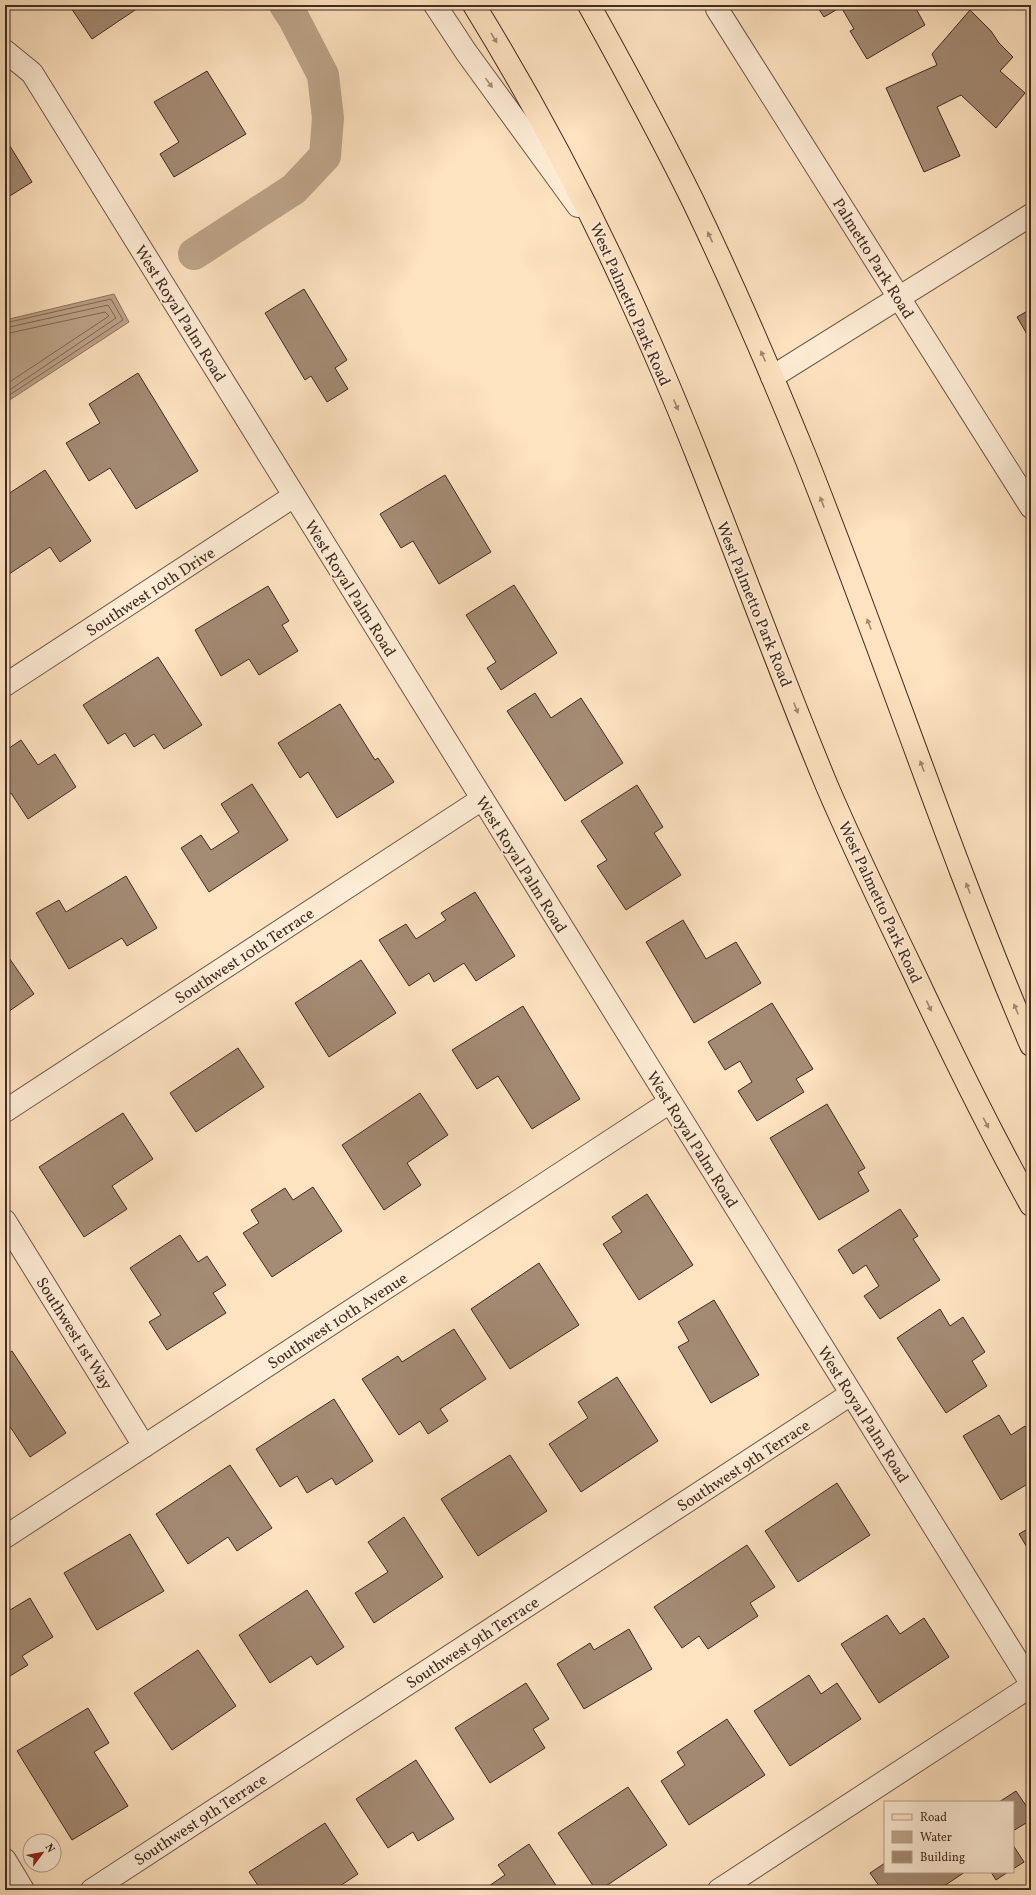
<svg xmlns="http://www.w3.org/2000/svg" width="1036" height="1895" font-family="Vollkorn,serif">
  <rect width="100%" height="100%" fill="#fee3c0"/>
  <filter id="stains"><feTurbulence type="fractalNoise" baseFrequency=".005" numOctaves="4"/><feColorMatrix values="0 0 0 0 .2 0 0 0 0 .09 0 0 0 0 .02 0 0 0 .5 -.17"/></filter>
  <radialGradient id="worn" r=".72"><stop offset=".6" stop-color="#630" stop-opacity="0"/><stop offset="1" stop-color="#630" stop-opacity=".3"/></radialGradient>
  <polygon fill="#bea58a" stroke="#8c7560" points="114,294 129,322 5,403 5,320"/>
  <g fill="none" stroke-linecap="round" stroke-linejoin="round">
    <g stroke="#806856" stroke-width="1">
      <polyline points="5,323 111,299 123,320 5,398"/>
      <polyline points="5,328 108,305 116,318 5,393"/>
      <polyline points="5,334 105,312 109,316 5,385"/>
    </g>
    <polyline stroke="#bea58a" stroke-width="32" points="194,254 294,189 325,156 328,118 323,75 293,17 285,5"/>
  </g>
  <g fill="#a48b74" stroke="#422c22">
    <polygon points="69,5 141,5 141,6 92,39"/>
    <polygon points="816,5 914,5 925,25 867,59 850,31 854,29 841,7 824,17"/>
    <polygon points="970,10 991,31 999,43 1013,57 1000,71 1025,93 996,128 961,95 937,107 960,156 924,172 886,88 937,65 932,54"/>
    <polygon points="207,71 246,134 174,177 160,154 179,142 154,102"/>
    <polygon points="5,138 32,182 5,199"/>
    <polygon points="304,289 347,360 335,368 348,389 327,402 311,376 305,380 265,313"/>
    <polygon points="1031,309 1031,341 1017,317"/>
    <polygon points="138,373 198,471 136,509 110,468 89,481 66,443 100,423 89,404"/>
    <polygon points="45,470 91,541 60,562 50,547 6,576 5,496"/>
    <polygon points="445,475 491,552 439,584 413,541 401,548 380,514"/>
    <polygon points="514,585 557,653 501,690 487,668 496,662 466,615"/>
    <polygon points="268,586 289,621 282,625 298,651 259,675 249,659 221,676 195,630"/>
    <polygon points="158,657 202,725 164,749 154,734 134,747 125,733 108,744 83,705"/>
    <polygon points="535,693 551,718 581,698 623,763 565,801 507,711"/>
    <polygon points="340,704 375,760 378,758 394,782 337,818 308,772 300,778 278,743"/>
    <polygon points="21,740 38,765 55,754 76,787 28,819 11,793 5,796 5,751"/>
    <polygon points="252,784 288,840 209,892 181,848 201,835 211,850 239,832 221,804"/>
    <polygon points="637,785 663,827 654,833 681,875 626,910 597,866 607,860 581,821"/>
    <polygon points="126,876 157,928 127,946 122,938 69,969 36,913 59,900 66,912"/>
    <polygon points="475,892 515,956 476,981 464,963 434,982 429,973 409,986 379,940 406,924 416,939 446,920 441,913"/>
    <polygon points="683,920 706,959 736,942 761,983 694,1023 646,942"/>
    <polygon points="5,952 34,994 5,1014"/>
    <polygon points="361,960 396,1013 329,1057 295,1003"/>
    <polygon points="772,1003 813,1069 796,1079 804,1092 757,1121 738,1091 752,1082 740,1061 725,1070 708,1042"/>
    <polygon points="523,1006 580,1099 532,1129 498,1076 477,1089 452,1050"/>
    <polygon points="238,1048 264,1087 196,1132 170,1093"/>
    <polygon points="420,1093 448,1135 407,1163 421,1185 384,1210 342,1145"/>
    <polygon points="827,1104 865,1168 858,1172 869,1191 819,1220 770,1138"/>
    <polygon points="123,1113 153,1159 112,1186 127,1209 84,1237 39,1167"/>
    <polygon points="313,1187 342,1231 272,1277 243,1233 259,1223 251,1210 285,1188 293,1200"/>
    <polygon points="647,1194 693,1265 639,1300 603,1244 622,1232 612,1217"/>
    <polygon points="900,1209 918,1236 913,1239 940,1280 880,1319 864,1296 879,1286 866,1265 853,1274 838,1250"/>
    <polygon points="180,1235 198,1262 207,1256 226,1285 213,1293 226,1313 167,1350 149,1322 161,1315 130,1268"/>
    <polygon points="539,1263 579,1325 510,1369 471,1309"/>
    <polygon points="714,1300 759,1375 711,1403 678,1347 689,1341 678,1322"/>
    <polygon points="940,1309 950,1326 963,1317 985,1352 972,1361 987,1386 946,1413 897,1338"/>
    <polygon points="454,1329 486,1379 440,1409 448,1421 428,1434 420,1421 399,1435 362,1379 398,1356 402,1362"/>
    <polygon points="12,1351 66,1433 30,1457 5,1419 5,1355"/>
    <polygon points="617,1377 658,1441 581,1492 549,1444 588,1418 578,1402"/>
    <polygon points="334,1399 373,1461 336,1485 332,1478 307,1493 297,1476 280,1487 256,1449"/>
    <polygon points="999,1415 1011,1435 1025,1426 1031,1436 1031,1482 1001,1500 963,1436"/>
    <polygon points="510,1455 547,1511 478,1556 441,1499"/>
    <polygon points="230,1465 272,1528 237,1551 228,1537 188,1564 156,1514"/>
    <polygon points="837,1483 870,1535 798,1582 765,1531"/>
    <polygon points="404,1517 443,1577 374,1623 355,1593 388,1572 368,1542"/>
    <polygon points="1031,1527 1031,1554 1019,1534"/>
    <polygon points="130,1534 164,1591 97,1630 64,1573"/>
    <polygon points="747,1545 775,1587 750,1603 758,1616 708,1649 699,1636 682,1648 654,1607"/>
    <polygon points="307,1590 344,1647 317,1665 311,1656 270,1683 239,1635"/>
    <polygon points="30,1598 53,1637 22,1656 28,1665 5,1679 5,1613"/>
    <polygon points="887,1615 900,1634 924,1618 949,1657 879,1703 841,1644"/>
    <polygon points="629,1629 652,1669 584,1709 557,1664 590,1643 594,1650"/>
    <polygon points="198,1650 236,1706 172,1750 134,1693"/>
    <polygon points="809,1675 821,1694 837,1683 861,1719 790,1766 754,1711"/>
    <polygon points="526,1683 549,1719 533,1729 545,1748 490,1783 455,1728"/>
    <polygon points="88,1708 109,1743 94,1752 128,1806 72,1840 17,1751"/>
    <polygon points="727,1719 765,1775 689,1825 661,1781 685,1765 677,1752"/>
    <polygon points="416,1760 454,1819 418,1841 413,1832 388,1848 356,1799"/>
    <polygon points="628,1787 667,1845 600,1890 596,1890 558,1833"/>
    <polygon points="1016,1791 1031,1813 1031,1820 1013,1831 1013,1802 999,1802"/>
    <polygon points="325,1823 358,1874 334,1890 261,1890 249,1872"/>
    <polygon points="529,1844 559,1890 483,1890 505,1875 498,1865"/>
    <polygon points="1013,1845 1024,1862 1013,1869"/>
    <polygon points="885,1863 885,1872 965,1872 938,1890 882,1890 870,1873"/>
    <polygon points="991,1872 1008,1872 996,1880"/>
  </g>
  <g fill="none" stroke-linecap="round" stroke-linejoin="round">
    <defs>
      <g id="minor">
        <polyline points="717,9 1031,507"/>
        <polyline points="5,51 32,73 1031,1683"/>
        <polyline points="772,377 1031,215"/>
        <polyline points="5,685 294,496"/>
        <polyline points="5,1111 482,799"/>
        <polyline points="5,1221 144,1446"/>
        <polyline points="5,1537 670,1102"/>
        <polyline points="5,1860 23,1890"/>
        <polyline points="92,1890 851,1394"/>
        <polyline points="719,1890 1031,1686"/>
      </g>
      <polyline id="tertiary" points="435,5 466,52 578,206"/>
      <g id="primary">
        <path d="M474,5c64,104 121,213 170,324 67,150 120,306 183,457 27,63 57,125 87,187 37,79 75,156 117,232"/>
        <path d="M589,5c36,65 71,129 104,196 40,83 77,169 112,255 78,195 143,396 226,589"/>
      </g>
    </defs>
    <use href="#minor" stroke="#715a4a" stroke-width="24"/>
    <use href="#tertiary" stroke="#715a4a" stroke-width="24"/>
    <use href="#primary" stroke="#422c22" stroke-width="24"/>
    <use href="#minor" stroke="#feedd6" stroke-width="22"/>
    <use href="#tertiary" stroke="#feedd6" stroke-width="22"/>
    <use href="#primary" stroke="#fee3c0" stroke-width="22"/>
  </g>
  <defs><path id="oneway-solid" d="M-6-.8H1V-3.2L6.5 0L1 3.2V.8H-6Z"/></defs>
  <g fill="#a08871">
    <use href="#oneway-solid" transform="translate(494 38) rotate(59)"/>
    <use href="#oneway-solid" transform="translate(710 237) rotate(-115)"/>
    <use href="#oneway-solid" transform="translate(763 356) rotate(-113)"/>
    <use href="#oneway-solid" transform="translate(676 405) rotate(67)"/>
    <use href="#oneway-solid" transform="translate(822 502) rotate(-111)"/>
    <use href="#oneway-solid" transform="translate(869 624) rotate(-111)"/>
    <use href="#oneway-solid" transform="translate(796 708) rotate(68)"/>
    <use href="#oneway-solid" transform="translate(922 766) rotate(-110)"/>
    <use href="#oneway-solid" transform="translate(968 888) rotate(-111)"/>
    <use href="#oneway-solid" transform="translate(929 1006) rotate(65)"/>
    <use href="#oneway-solid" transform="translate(1016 1009) rotate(-113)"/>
    <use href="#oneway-solid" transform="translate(986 1123) rotate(62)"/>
  </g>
  <use fill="#a08c7c" href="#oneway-solid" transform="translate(489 83) rotate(54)"/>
  <g text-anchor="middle" stroke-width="3.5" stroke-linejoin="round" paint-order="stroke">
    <g font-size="16" fill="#422c22" stroke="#feedd6">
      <text transform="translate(874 258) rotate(58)" y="6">Palmetto Park Road</text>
      <text transform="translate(631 304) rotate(66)" y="6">West Palmetto Park Road</text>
      <text transform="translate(181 313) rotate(58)" y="6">West Royal Palm Road</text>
      <text transform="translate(351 588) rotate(58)" y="6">West Royal Palm Road</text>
      <text transform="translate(150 591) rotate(-33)" y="6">Southwest 10th Drive</text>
      <text transform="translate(755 604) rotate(68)" y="6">West Palmetto Park Road</text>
      <text transform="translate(522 864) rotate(58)" y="6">West Royal Palm Road</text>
      <text transform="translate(881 902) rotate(65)" y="6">West Palmetto Park Road</text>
      <text transform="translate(244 955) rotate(-33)" y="6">Southwest 10th Terrace</text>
      <text transform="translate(693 1139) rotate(58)" y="6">West Royal Palm Road</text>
      <text transform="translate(337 1320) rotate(-33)" y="6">Southwest 10th Avenue</text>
      <text transform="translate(75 1333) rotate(58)" y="6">Southwest 1st Way</text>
      <text transform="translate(864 1414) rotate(58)" y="6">West Royal Palm Road</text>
      <text transform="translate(743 1465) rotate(-33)" y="6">Southwest 9th Terrace</text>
      <text transform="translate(472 1642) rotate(-33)" y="6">Southwest 9th Terrace</text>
      <text transform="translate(200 1819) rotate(-33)" y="6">Southwest 9th Terrace</text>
    </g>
  </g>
  <rect width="1036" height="1895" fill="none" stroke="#fee3c0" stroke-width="20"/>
  <rect x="6" y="6" width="1024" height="1883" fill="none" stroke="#422c22" stroke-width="2"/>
  <rect x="10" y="10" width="1016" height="1875" fill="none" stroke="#422c22"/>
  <rect x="884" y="1801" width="130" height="72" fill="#feedd6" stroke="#b3a08e"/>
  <rect x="892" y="1814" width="20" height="6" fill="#fee3c0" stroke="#b3a08e"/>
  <text x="920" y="1821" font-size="12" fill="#422c22">Road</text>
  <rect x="892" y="1831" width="20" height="12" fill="#bea58a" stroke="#b3a08e"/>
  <text x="920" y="1841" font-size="12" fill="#422c22">Water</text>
  <rect x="892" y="1851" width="20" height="12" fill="#a48b74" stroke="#b3a08e"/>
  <text x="920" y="1861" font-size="12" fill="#422c22">Building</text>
  <g transform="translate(42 1853) rotate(58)"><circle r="19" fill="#feedd6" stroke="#b3a08e"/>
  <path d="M0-3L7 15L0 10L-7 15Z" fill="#8f2418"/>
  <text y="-6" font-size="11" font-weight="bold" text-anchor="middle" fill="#422c22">N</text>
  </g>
  <rect width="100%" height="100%" filter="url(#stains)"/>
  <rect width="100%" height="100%" fill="url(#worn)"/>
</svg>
